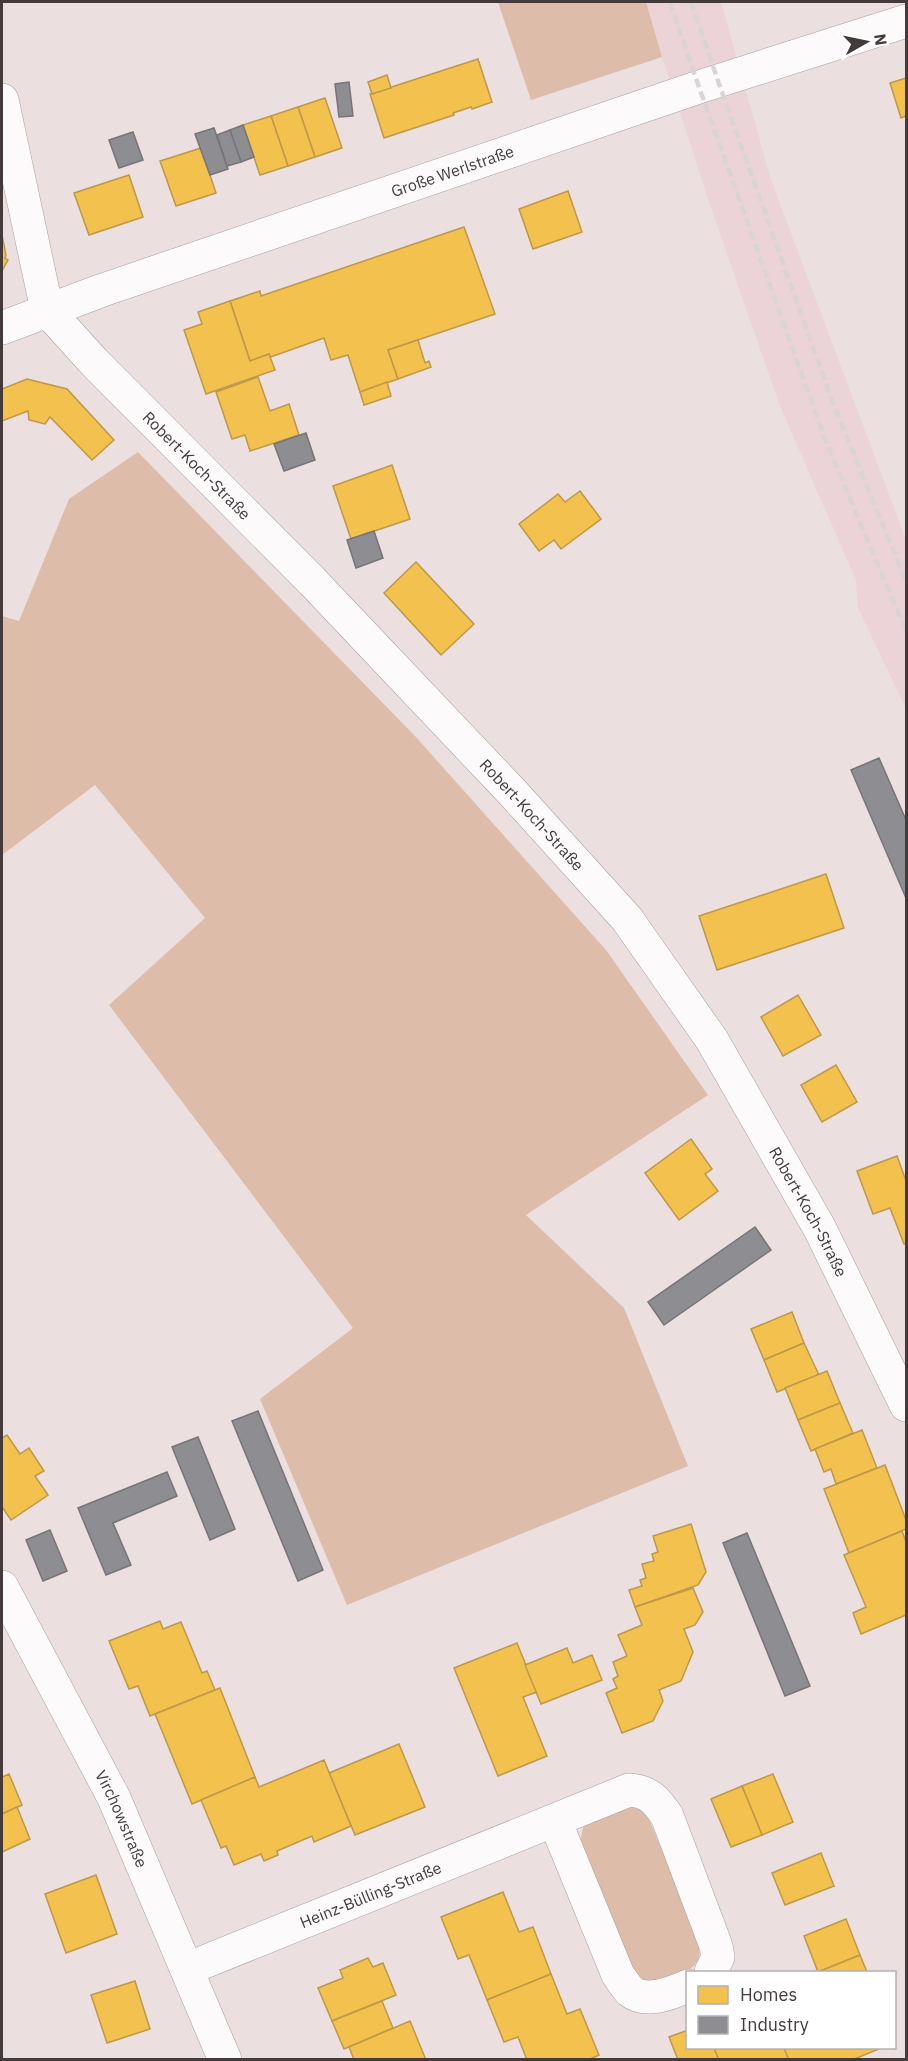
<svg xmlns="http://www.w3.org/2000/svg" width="908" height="2061" font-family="'IBM Plex Sans',sans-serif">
  <rect width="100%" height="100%" fill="#ebdfe0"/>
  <polygon fill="#ebd3d7" points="646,2 721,2 771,180 906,540 906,709 858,608 856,580 780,406 709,202 662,57"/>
  <g fill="#ddbdaa">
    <polygon points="498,2 646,2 662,57 531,100"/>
    <polygon points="138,452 415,736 606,950 708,1095 526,1215 624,1308 688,1466 347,1605 260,1399 353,1328 109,1005 205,918 95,785 2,855 2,616 19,621 69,499"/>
    <path d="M631,1806l8,2 9,9 51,123c1,8 2,16 -3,23 -7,11 -39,24 -52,19 -3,-1 -8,-6 -11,-9l-53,-130 3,-15 4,-6z"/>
  </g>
  <g fill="#f2c14e" stroke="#be9849" stroke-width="1.5">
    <polygon points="478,59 492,102 472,109 471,107 453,113 454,115 384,138 370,94"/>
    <polygon points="387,75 391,88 372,94 368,82"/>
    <polygon points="906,78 906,116 901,118 890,83"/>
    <polygon points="325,98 342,148 315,157 298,107"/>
    <polygon points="298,107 315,157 288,166 271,116"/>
    <polygon points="271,116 288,166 260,175 243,125"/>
    <polygon points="201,148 216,193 176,206 160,161"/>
    <polygon points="129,175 143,217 89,235 74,193"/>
    <polygon points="568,191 582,232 533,249 519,209"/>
    <polygon points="464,227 495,314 388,350 398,379 360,392 348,355 331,360 324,338 279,354 270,357 269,354 250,361 230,301 260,291 261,296"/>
    <polygon points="2,235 6,255 5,258 8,260 2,271"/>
    <polygon points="230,301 250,361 269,354 275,370 206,394 184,330 202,324 198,312"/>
    <polygon points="418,340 425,363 429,361 431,367 398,379 388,350"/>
    <polygon points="258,377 270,411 289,404 299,435 250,451 245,435 232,439 216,392"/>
    <polygon points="27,379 67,389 114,440 92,460 50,417 45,424 29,420 28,411 2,421 2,389"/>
    <polygon points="387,382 391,396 364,405 360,392"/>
    <polygon points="392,465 410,519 351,539 333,486"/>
    <polygon points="580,491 601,519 561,549 554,540 539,551 519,524 558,494 565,502"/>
    <polygon points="416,562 474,624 441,655 384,593"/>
    <polygon points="826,874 844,928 717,970 699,916"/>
    <polygon points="798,995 821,1035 783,1056 761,1017"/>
    <polygon points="836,1065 857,1102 822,1122 801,1085"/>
    <polygon points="691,1139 712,1169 705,1174 718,1191 679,1220 645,1173"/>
    <polygon points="897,1156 906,1181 906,1243 904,1244 890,1208 873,1214 857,1171"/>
    <polygon points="792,1312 804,1343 764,1360 751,1329"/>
    <polygon points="804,1343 819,1375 777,1392 764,1360"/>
    <polygon points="827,1371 840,1403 798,1420 785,1388"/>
    <polygon points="840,1403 853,1433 811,1451 798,1420"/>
    <polygon points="862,1430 877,1468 836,1484 831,1469 824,1472 815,1449"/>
    <polygon points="7,1435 20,1454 29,1448 44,1471 35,1476 48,1495 11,1520 2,1507 2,1438"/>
    <polygon points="885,1465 906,1520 906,1529 849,1553 824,1489"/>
    <polygon points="691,1524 706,1572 698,1585 635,1607 629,1590 642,1586 640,1580 646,1578 642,1564 654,1561 652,1554 658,1552 653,1536"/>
    <polygon points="902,1531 906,1542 906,1615 861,1634 853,1613 866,1607 844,1555"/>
    <polygon points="693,1588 703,1612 695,1625 684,1629 693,1652 681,1681 659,1690 663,1701 653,1721 622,1733 606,1693 617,1688 613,1679 618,1676 613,1662 627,1656 618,1635 642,1625 635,1607"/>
    <polygon points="160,1621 163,1629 181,1622 202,1673 207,1671 215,1690 150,1716 138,1686 129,1689 109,1641"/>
    <polygon points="517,1643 537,1692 523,1697 547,1756 498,1776 454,1668"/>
    <polygon points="567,1648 573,1663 592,1655 602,1680 541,1704 525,1665"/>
    <polygon points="220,1688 255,1777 192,1804 155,1714"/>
    <polygon points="399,1744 425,1807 355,1835 329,1773"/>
    <polygon points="324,1760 351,1826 314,1842 312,1836 277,1851 278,1855 264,1861 261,1854 234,1865 226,1846 221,1848 201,1800 255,1777 259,1787"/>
    <polygon points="9,1774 22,1805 2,1814 2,1777"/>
    <polygon points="773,1774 793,1822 762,1835 742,1786"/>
    <polygon points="742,1786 762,1835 731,1847 711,1799"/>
    <polygon points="17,1807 30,1839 2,1852 2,1814"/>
    <polygon points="821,1853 834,1886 785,1905 772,1873"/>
    <polygon points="96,1875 117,1934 66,1953 45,1894"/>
    <polygon points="503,1892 519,1932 533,1927 551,1974 487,2000 469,1955 458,1959 441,1917"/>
    <polygon points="846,1919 860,1955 818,1972 804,1936"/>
    <polygon points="860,1955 867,1972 818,1972"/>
    <polygon points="368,1958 373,1967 383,1963 396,1995 332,2021 318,1988 343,1978 340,1970"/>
    <polygon points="551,1974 567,2014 580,2009 599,2055 588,2060 527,2060 518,2037 504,2042 487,2000"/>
    <polygon points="135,1981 150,2029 107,2043 91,1995"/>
    <polygon points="382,2001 393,2028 344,2049 332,2021"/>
    <polygon points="410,2021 426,2060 354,2060 349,2047"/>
    <polygon points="688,2030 688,2048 714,2048 719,2060 678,2060 669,2037"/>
    <polygon points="714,2048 784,2048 789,2060 719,2060"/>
    <polygon points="784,2048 881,2048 852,2060 789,2060"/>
  </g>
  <g fill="#8d8d92" stroke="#777478" stroke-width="1.5">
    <polygon points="349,82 353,116 339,117 335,84"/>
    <polygon points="243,125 254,157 241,162 230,130"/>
    <polygon points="214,128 228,169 210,175 195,134"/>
    <polygon points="230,130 241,162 227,166 217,135"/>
    <polygon points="133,132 143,160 119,168 109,140"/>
    <polygon points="306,433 315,460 284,471 274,444"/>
    <polygon points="374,531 383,558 356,568 347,540"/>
    <polygon points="879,758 906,820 906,898 851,770"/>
    <polygon points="755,1227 771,1250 664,1325 648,1302"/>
    <polygon points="258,1411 323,1570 298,1581 232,1421"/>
    <polygon points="198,1437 235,1529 210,1540 172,1447"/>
    <polygon points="167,1472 177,1496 113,1523 131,1565 106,1575 78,1508"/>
    <polygon points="50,1530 67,1571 43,1581 26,1540"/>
    <polygon points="747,1533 810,1686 785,1696 723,1543"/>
  </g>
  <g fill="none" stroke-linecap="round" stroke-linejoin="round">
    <defs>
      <g id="minor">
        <polyline points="2,100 47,310"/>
        <path id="s1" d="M47,310l47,52 218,219 201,212 114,126 85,121 108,189 86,176"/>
        <path id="s2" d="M2,328l98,-37 599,-204 207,-66"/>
        <path id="s3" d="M2,1587l112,211 111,262"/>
        <path d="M555,1821l63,154c4,5 8,12 12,16 16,13 42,2 58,-5"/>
        <path id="s4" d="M187,1969l442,-179c20,1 28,11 38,26l49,130 2,11 -7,15"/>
      </g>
    </defs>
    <use href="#minor" stroke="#a89fa0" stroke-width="34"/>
    <use href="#minor" stroke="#fcfafa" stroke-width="33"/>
    <g stroke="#d9d5d6" stroke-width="4.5" stroke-dasharray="9 4.5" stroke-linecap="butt">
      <polyline points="670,2 699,87 826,442 906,631"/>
      <polyline points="691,2 718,81 833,403 906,582"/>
    </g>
  </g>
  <g text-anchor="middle" stroke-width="6" stroke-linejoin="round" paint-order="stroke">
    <g font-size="16" fill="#443a3c" stroke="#fff">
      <text dy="6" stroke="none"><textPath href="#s2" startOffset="477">Große Werlstraße</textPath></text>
      <text dy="6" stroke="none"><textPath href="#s1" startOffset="216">Robert-Koch-Straße</textPath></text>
      <text dy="6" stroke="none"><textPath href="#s1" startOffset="700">Robert-Koch-Straße</textPath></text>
      <text dy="6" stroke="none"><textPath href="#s1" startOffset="1186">Robert-Koch-Straße</textPath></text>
      <text dy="6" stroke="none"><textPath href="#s3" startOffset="261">Virchowstraße</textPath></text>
      <text dy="6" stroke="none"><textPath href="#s4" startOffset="198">Heinz-Bülling-Straße</textPath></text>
    </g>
  </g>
  <rect width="908" height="2061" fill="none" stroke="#443a3c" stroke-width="6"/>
  <rect x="686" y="1971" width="210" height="78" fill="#ffffff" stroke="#b4b0b1" stroke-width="1.5"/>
  <rect x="698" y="1986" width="30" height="18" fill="#f2c14e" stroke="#b4b0b1" stroke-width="1.5"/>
  <text x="740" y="2001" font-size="18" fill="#443a3c">Homes</text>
  <rect x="698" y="2016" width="30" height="18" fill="#8d8d92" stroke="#b4b0b1" stroke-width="1.5"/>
  <text x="740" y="2031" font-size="18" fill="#443a3c">Industry</text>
  <g transform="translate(866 42) rotate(81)" stroke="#ffffff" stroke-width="4.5" paint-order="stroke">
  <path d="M0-4.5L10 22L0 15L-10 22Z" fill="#443a3c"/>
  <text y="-9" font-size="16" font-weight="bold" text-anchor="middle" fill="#443a3c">N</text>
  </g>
</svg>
